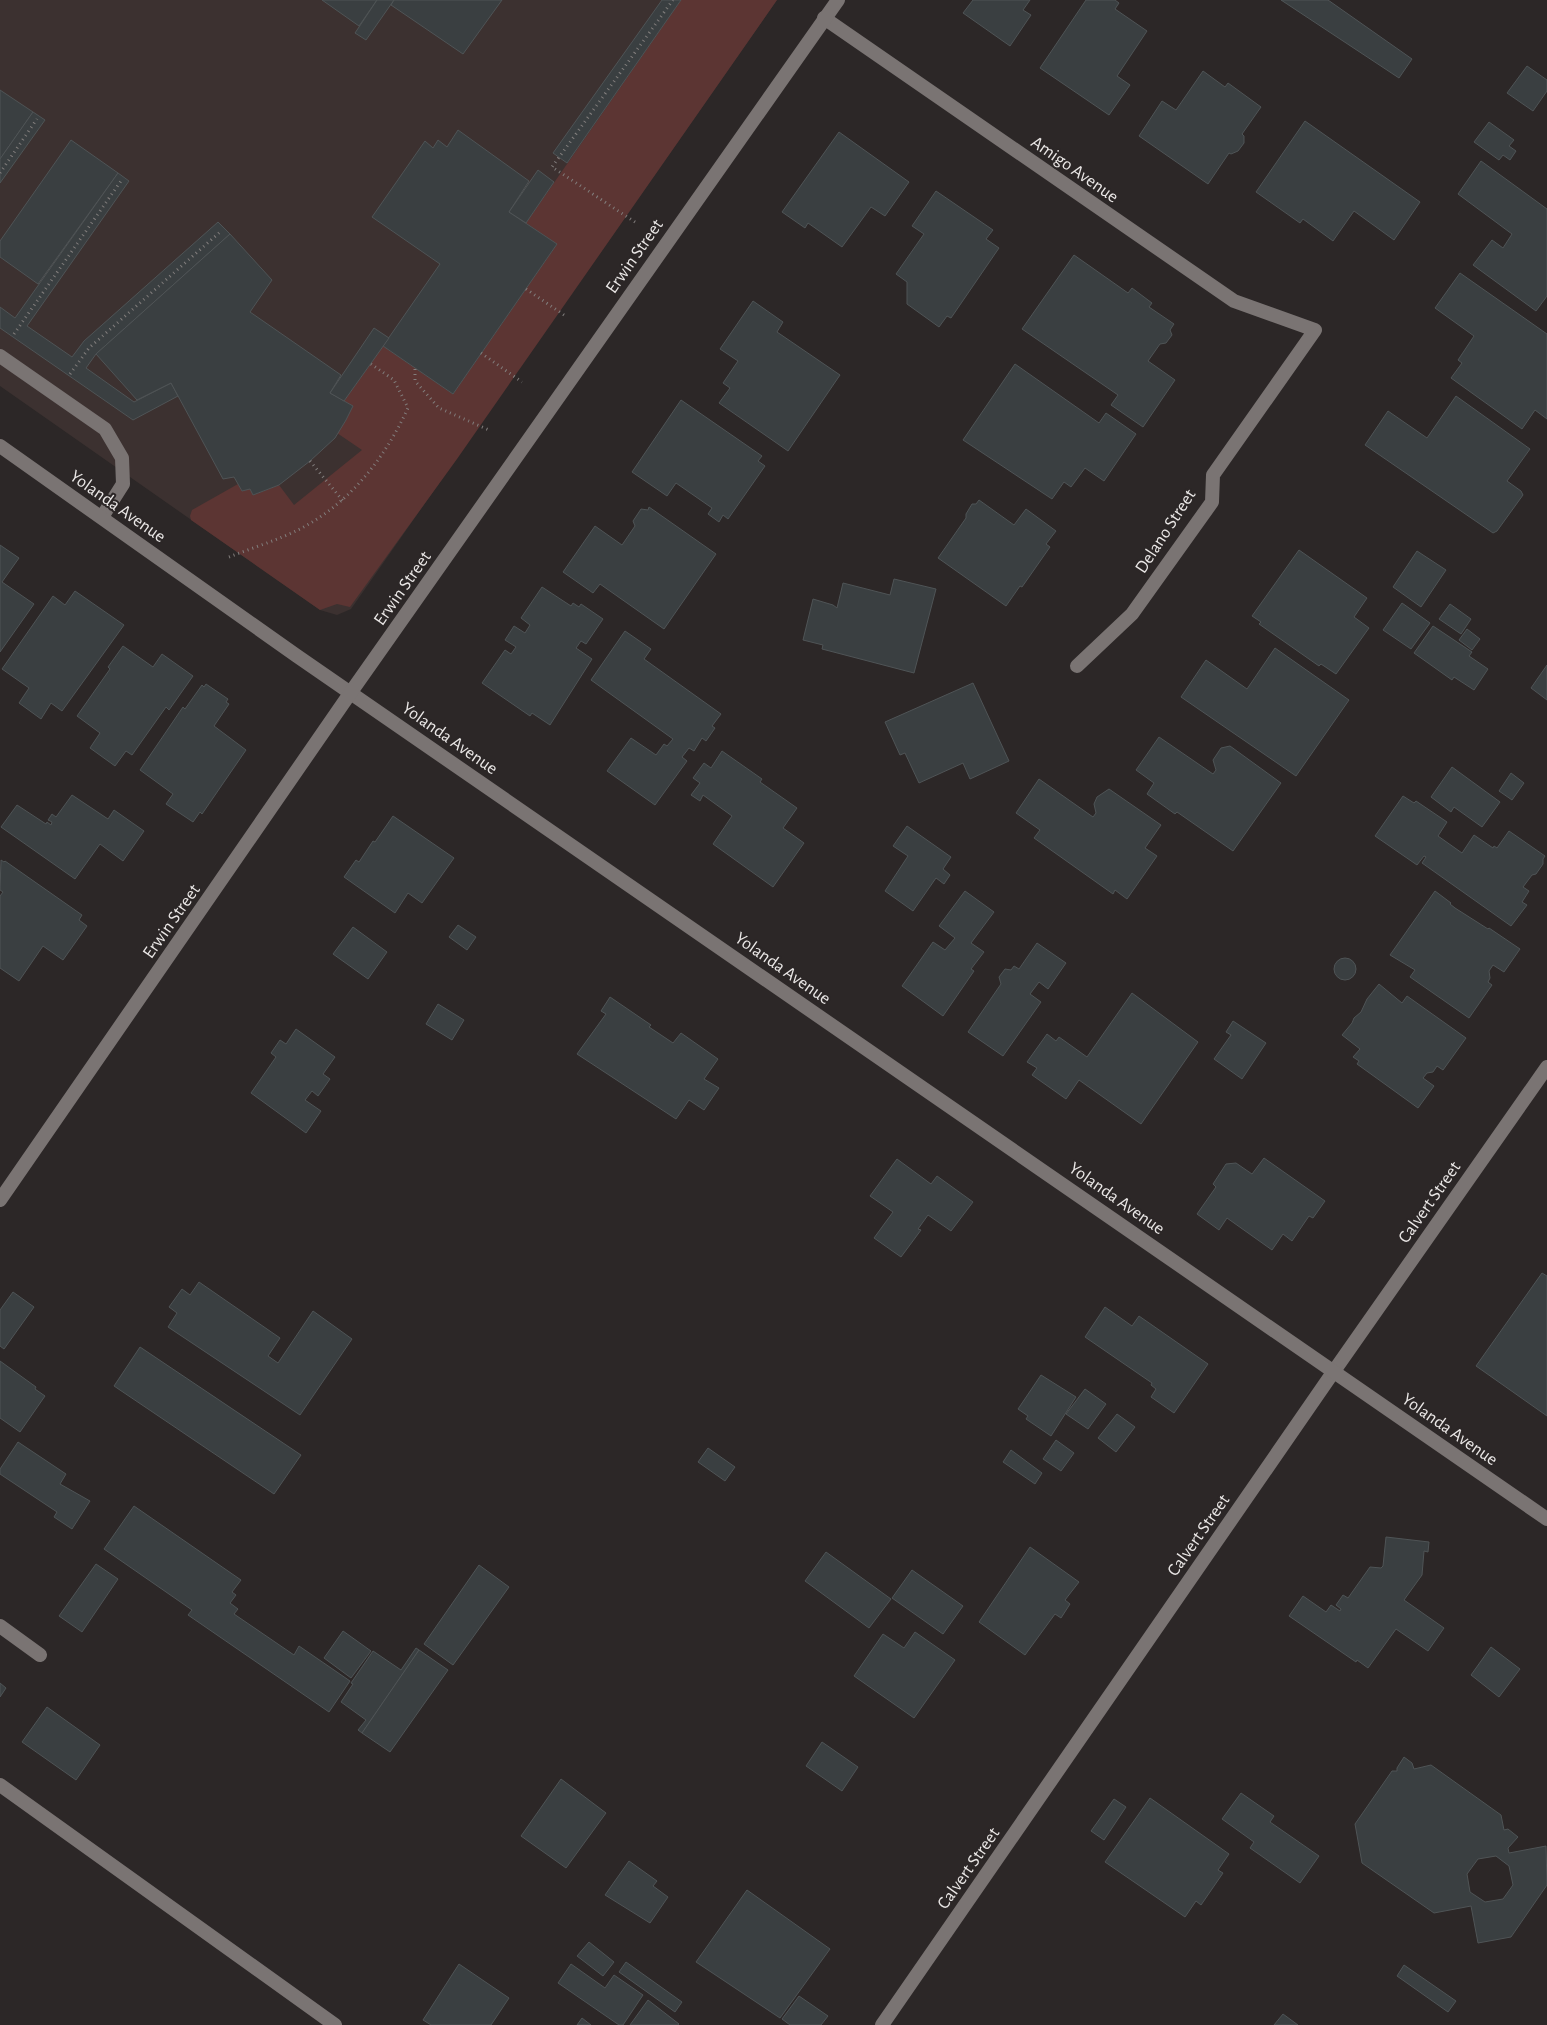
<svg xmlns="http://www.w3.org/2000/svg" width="1547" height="2025" font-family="'Alegreya Sans',sans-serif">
  <rect width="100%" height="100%" fill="#2c2727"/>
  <polygon fill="#3c3130" points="0,0 777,0 351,609 337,615 320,610 0,386"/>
  <polygon fill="#5c3533" points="681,0 777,0 457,459 350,607 337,604 320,610 191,520 190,516 192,510 238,484 242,491 250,489 253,495 279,485 294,505 362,450 337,433 346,420 352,406 344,401 383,346 453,394 557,244 526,223"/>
  <g fill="#3a3f41" stroke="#4f5456" fill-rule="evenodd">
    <polygon points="322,0 377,0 359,26"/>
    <polygon points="377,0 394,0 366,40 355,33"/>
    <polygon points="394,0 502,0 463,54 391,5"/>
    <polygon points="662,0 681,0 567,163 553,153"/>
    <polygon points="973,0 1030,0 1023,10 1031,15 1010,46 963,13"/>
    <polygon points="1086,0 1115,0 1119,3 1115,9 1147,31 1117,76 1130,85 1109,115 1040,68"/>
    <polygon points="1281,0 1328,0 1412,59 1399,78"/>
    <polygon points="1527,66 1547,80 1547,91 1533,111 1507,93"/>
    <polygon points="1203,71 1225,87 1228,83 1261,107 1242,134 1244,136 1244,143 1238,151 1231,154 1229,153 1208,184 1139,136 1162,101 1176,110"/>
    <polygon points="0,90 33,112 0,159"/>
    <polygon points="33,112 45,120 0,183 0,159"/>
    <polygon points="1305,121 1420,202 1394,240 1354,211 1333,241 1303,219 1300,223 1256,192"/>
    <polygon points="1489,122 1514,140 1509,146 1516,151 1510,160 1503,155 1499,160 1474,142"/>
    <polygon points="458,130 529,181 509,212 557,244 453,394 383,346 440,264 372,217 425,141 433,148 438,140 447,147"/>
    <polygon points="839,132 909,182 885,216 871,207 842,247 808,223 805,228 782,212"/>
    <polygon points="71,140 118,173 38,284 0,257 0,241"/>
    <polygon points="1481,161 1547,209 1547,296 1536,311 1473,265 1492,240 1503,248 1512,234 1458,194"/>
    <polygon points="538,170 554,182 526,223 509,212"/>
    <polygon points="118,173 129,181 27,326 72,357 84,341 218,222 230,234 96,354 86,368 134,402 171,383 178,396 133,420 0,328 0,307 15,318"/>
    <polygon points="936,191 993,230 986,239 999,248 951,318 947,316 939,327 907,304 907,282 896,274 924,234 912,226"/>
    <polygon points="230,234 272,280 250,312 341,375 330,393 353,406 346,420 335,438 310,461 279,485 253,495 250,489 242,491 234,477 223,479 171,383 137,400 96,354"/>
    <polygon points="1074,255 1128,293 1132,288 1152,303 1149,307 1174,324 1170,330 1172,335 1166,343 1160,344 1148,361 1175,380 1143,427 1111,405 1118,395 1022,329"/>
    <polygon points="1460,273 1547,334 1547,419 1535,410 1522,429 1451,378 1462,363 1458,360 1474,336 1435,308"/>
    <polygon points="753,301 783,322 777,332 840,375 788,451 719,403 730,388 723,383 738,361 720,349"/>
    <polygon points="374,328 389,338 344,401 330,393"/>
    <polygon points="1015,364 1099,423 1106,413 1136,434 1104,481 1085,468 1071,487 1064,482 1052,499 963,440"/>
    <polygon points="1456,396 1530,449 1507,481 1521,491 1523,495 1497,531 1493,533 1365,445 1388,411 1427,438"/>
    <polygon points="681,400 762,456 758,461 765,466 728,519 723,515 719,522 708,514 712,508 676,483 667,496 632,472"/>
    <polygon points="979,500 1014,525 1026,509 1056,531 1046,544 1050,547 1022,587 1020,586 1006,606 938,558 966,518 966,514 972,504 976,504"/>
    <polygon points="649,507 716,554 664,629 600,584 593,593 563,572 595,526 622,545 635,526 633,521 641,509 648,510"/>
    <polygon points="0,545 19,558 2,582 34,604 0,652"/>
    <polygon points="1299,550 1367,598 1354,617 1369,628 1336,674 1321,664 1319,666 1259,624 1261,622 1252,616"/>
    <polygon points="1417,551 1446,570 1421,607 1393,587"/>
    <polygon points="894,579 936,589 914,673 822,649 823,645 803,640 813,599 833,605 837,608 843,583 890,595"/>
    <polygon points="542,587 571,606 573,603 579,607 581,604 603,619 586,644 581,641 576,648 592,659 550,725 532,713 530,716 482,683 505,650 511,654 516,647 505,640 514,626 525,633 530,625 521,618"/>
    <polygon points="75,591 124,625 62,711 51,703 41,719 19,703 29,688 2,669 53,596 65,605"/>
    <polygon points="1402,603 1430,623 1411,649 1383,630"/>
    <polygon points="1450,604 1471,619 1461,634 1439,619"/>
    <polygon points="1433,626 1472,652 1469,656 1488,669 1474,690 1454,677 1452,680 1414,653"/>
    <polygon points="1467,629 1480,639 1472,650 1459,640"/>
    <polygon points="625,631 651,649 644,659 721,714 712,726 715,728 706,741 702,738 694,751 689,748 682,757 687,761 655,805 607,771 631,738 656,755 664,744 667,746 673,739 591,680"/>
    <polygon points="123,646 153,667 162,654 193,676 169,710 166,707 132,755 126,751 115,766 90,748 100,733 77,716 110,669 108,667"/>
    <polygon points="1275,648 1349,700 1296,776 1181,697 1206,660 1247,689"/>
    <polygon points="1547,665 1547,700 1531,688"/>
    <polygon points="973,683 1009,761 970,779 963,763 919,783 905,753 900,755 885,722"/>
    <polygon points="206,684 228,699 226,702 229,704 214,726 246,750 202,814 200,812 193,822 166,804 173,794 140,770 183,707 185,709 202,685 204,687"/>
    <polygon points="1159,737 1213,774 1216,770 1213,760 1221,748 1230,746 1281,783 1233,851 1177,812 1175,814 1147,794 1154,783 1136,770"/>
    <polygon points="722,751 762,779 760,782 797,808 783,828 804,843 773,887 713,844 732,816 703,795 700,801 691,795 700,783 693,778 704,763 711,768"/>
    <polygon points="1452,767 1500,802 1482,827 1454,807 1451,812 1431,797"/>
    <polygon points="1511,773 1524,783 1512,800 1499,791"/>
    <polygon points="1039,779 1093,817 1096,813 1094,804 1097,797 1109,789 1161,825 1145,848 1157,856 1127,899 1115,890 1113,894 1034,838 1040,830 1016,813"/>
    <polygon points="72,795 108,819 114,810 144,831 123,861 100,844 75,879 1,827 17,805 46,824 47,822 51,825 52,822 48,820 52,814 56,817"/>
    <polygon points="1403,796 1414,803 1416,801 1447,822 1438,836 1462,853 1474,835 1493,848 1494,846 1497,848 1509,831 1545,856 1543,859 1543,864 1536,874 1532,875 1523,887 1529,891 1522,902 1527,905 1511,926 1422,863 1426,857 1424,856 1417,865 1375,836"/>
    <polygon points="393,816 454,858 422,903 408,893 395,913 344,877 356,860 359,862 373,841 375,842"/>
    <polygon points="907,826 951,857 943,869 950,875 944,884 936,878 913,911 885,891 908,856 893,846"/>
    <polygon points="1,860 4,862 5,861 82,915 79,920 87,926 63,960 43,946 19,981 0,968 0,896 3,892 0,890"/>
    <polygon points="965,891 994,912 971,943 984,952 971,969 974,971 943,1016 902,986 933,942 945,950 955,938 939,926"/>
    <polygon points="1435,891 1451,903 1450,904 1455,908 1488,929 1489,928 1520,949 1504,972 1493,965 1489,971 1490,978 1488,982 1492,985 1469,1018 1410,977 1415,970 1390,955"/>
    <polygon points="458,925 476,937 467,950 449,937"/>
    <polygon points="353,927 387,952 368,979 333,954"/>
    <polygon points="1037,943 1066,963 1048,989 1039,982 1030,994 1041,1002 1003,1056 968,1032 1001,984 999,977 1005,969 1011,970 1014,966 1019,969"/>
    <circle cx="1345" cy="969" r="11"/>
    <polygon points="1379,984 1402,1003 1407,996 1466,1038 1443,1070 1437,1066 1433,1072 1427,1073 1423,1078 1434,1086 1418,1108 1357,1064 1359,1061 1353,1057 1360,1049 1342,1035 1352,1023 1354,1018 1361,1012 1367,999"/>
    <polygon points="1132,993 1198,1042 1141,1124 1079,1080 1066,1099 1032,1075 1037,1068 1027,1062 1047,1034 1056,1041 1059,1037 1087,1057"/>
    <polygon points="610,997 651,1025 649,1027 673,1043 681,1033 718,1059 704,1079 719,1088 704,1110 689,1100 676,1119 577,1054 606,1014 601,1011"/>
    <polygon points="438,1004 464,1020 452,1040 426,1024"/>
    <polygon points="1233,1021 1266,1043 1242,1079 1214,1059 1231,1035 1226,1032"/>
    <polygon points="296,1029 335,1057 323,1074 330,1079 318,1096 312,1091 305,1100 321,1111 306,1133 251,1093 276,1057 271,1053 280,1040 286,1044"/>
    <polygon points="1264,1158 1325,1201 1313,1218 1309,1216 1292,1241 1283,1234 1272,1250 1227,1218 1219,1230 1197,1214 1216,1187 1213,1184 1226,1164 1236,1163 1252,1174"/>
    <polygon points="897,1159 931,1184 937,1176 973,1202 951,1231 928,1215 918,1229 921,1230 901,1257 874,1238 893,1212 870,1196"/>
    <polygon points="1542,1273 1547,1276 1547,1416 1476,1366"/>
    <polygon points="199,1282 280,1338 268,1356 278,1363 313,1311 352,1339 300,1415 168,1327 177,1313 169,1307 182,1289 190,1295"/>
    <polygon points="13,1292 34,1307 4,1349 0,1346 0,1310"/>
    <polygon points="1105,1307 1132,1326 1139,1316 1208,1364 1174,1413 1151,1397 1156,1389 1151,1385 1152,1383 1085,1337"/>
    <polygon points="140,1347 301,1455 274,1494 114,1386"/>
    <polygon points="0,1361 36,1387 35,1389 45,1396 20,1432 0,1418"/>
    <polygon points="1041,1375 1076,1397 1051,1436 1026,1419 1028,1416 1018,1409"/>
    <polygon points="1085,1389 1106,1404 1088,1429 1066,1414"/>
    <polygon points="1117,1414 1135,1427 1116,1452 1098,1438"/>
    <polygon points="1056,1440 1074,1453 1061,1471 1043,1459"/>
    <polygon points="18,1442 66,1474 60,1484 90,1501 72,1529 54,1517 57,1512 0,1474 0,1469"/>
    <polygon points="708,1448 735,1467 725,1481 698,1462"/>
    <polygon points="1011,1450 1042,1473 1035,1484 1003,1462"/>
    <polygon points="134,1506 241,1580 232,1592 236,1595 230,1603 238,1609 234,1614 294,1655 299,1646 350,1681 329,1712 188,1615 192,1610 104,1549"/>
    <polygon points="1386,1537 1429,1542 1428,1552 1424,1551 1422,1575 1404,1600 1444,1628 1428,1651 1396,1629 1368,1668 1357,1660 1356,1662 1289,1616 1303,1596 1326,1612 1331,1605 1340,1611 1341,1609 1336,1605 1343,1595 1348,1598 1370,1567 1381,1568 1383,1566"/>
    <polygon points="1030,1547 1079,1582 1065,1600 1070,1604 1061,1618 1055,1614 1025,1655 979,1622"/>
    <polygon points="826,1552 891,1599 869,1628 805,1581"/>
    <polygon points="96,1564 118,1579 82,1632 59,1616"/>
    <polygon points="479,1565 509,1587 453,1665 424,1644"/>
    <polygon points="912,1570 963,1606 943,1634 892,1598"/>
    <polygon points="343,1631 371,1651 351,1678 324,1658"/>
    <polygon points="915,1632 955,1660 914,1718 854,1676 883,1634 904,1648"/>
    <polygon points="1491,1647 1520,1669 1499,1697 1471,1675"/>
    <polygon points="416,1648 419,1650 362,1733 358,1730 366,1720 341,1702 353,1684 351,1683 373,1651 401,1670"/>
    <polygon points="419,1650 448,1670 390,1752 362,1733"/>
    <polygon points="0,1683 6,1688 0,1697"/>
    <polygon points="47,1707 100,1745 76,1780 22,1742"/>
    <polygon points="822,1742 858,1767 842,1791 806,1766"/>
    <path d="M1404,1757l8,6 2,6 17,-4 70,50 3,15 4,-1 10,8 -10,11 1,5 37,-7 1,39 -36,52 -33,6 -7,-37 -37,7 -72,-50 -7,-39 37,-53h5v-3zM1496,1856l13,10 4,19 -10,14 -18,3 -15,-10 -3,-18 11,-15z"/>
    <polygon points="561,1779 606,1813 566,1868 521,1836"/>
    <polygon points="1241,1793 1274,1816 1270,1822 1319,1856 1300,1883 1250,1848 1254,1842 1222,1819"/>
    <polygon points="1150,1798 1229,1854 1218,1870 1223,1873 1201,1905 1196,1901 1185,1917 1105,1862"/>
    <polygon points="1114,1799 1126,1807 1104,1840 1091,1831"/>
    <polygon points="629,1861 657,1881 653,1886 668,1897 650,1923 605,1895"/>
    <polygon points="747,1890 830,1949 780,2018 696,1962"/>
    <polygon points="589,1942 614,1962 603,1976 577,1956"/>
    <polygon points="626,1962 682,2002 675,2012 619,1972"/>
    <polygon points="459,1964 509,1998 491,2025 431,2025 423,2020"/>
    <polygon points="571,1964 605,1988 614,1975 643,1995 623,2025 619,2025 558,1983"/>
    <polygon points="1404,1965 1456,2001 1448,2012 1397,1976"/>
    <polygon points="799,1996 828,2016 821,2025 790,2025 782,2019"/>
    <polygon points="648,2000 679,2024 678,2025 630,2025"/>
    <polygon points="1283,2014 1298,2025 1274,2025"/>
    <polygon points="582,2018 591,2025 577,2025"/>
  </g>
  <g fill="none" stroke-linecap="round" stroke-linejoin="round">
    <g stroke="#827e7d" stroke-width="3" stroke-dasharray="1 4" stroke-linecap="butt">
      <polyline points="0,173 37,119"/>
      <polyline points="635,222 552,167 673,0"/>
      <polyline points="526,289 567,317"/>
      <polyline points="14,334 121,181"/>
      <polyline points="481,353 522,382"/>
      <polyline points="415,369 415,381 439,408 489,430"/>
      <polyline points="70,374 89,348 220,232"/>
      <polyline points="310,461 343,501"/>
      <path d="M229,557c23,-9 49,-17 71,-28 50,-26 85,-71 108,-121l-14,-28 -23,-16"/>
    </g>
    <g stroke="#7a7473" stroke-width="14">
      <polyline points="0,356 105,429 122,458 123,484 102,517"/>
      <polyline points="0,1626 40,1655"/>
      <polyline points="0,1785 335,2025"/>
    </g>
    <g stroke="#7a7473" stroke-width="14">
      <polyline points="824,18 1234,301 1315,330 1213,475 1212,502 1132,614 1077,666"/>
      <polyline points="882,2025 1334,1371 1547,1067"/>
    </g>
    <g stroke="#7a7473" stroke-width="14">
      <polyline points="0,446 297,656 1547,1519"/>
      <polyline points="0,1200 351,692 838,0"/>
    </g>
  </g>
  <g text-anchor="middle" stroke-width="4" stroke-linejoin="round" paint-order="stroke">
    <g font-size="18" fill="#ebe8e7" stroke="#2c2727">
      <text transform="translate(1075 169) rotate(35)" y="6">Amigo Avenue</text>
      <text transform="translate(634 256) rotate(-55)" y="6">Erwin Street</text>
      <text transform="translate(118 506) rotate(35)" y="6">Yolanda Avenue</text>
      <text transform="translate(1165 531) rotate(-57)" y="6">Delano Street</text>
      <text transform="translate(402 588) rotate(-55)" y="6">Erwin Street</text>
      <text transform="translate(450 738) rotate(35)" y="6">Yolanda Avenue</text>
      <text transform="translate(171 921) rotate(-55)" y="6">Erwin Street</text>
      <text transform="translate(783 968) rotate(35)" y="6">Yolanda Avenue</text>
      <text transform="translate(1117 1198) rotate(35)" y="6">Yolanda Avenue</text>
      <text transform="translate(1429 1202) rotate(-55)" y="6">Calvert Street</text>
      <text transform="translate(1450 1429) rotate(35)" y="6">Yolanda Avenue</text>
      <text transform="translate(1198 1535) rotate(-55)" y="6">Calvert Street</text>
      <text transform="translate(968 1868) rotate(-55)" y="6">Calvert Street</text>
    </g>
  </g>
</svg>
